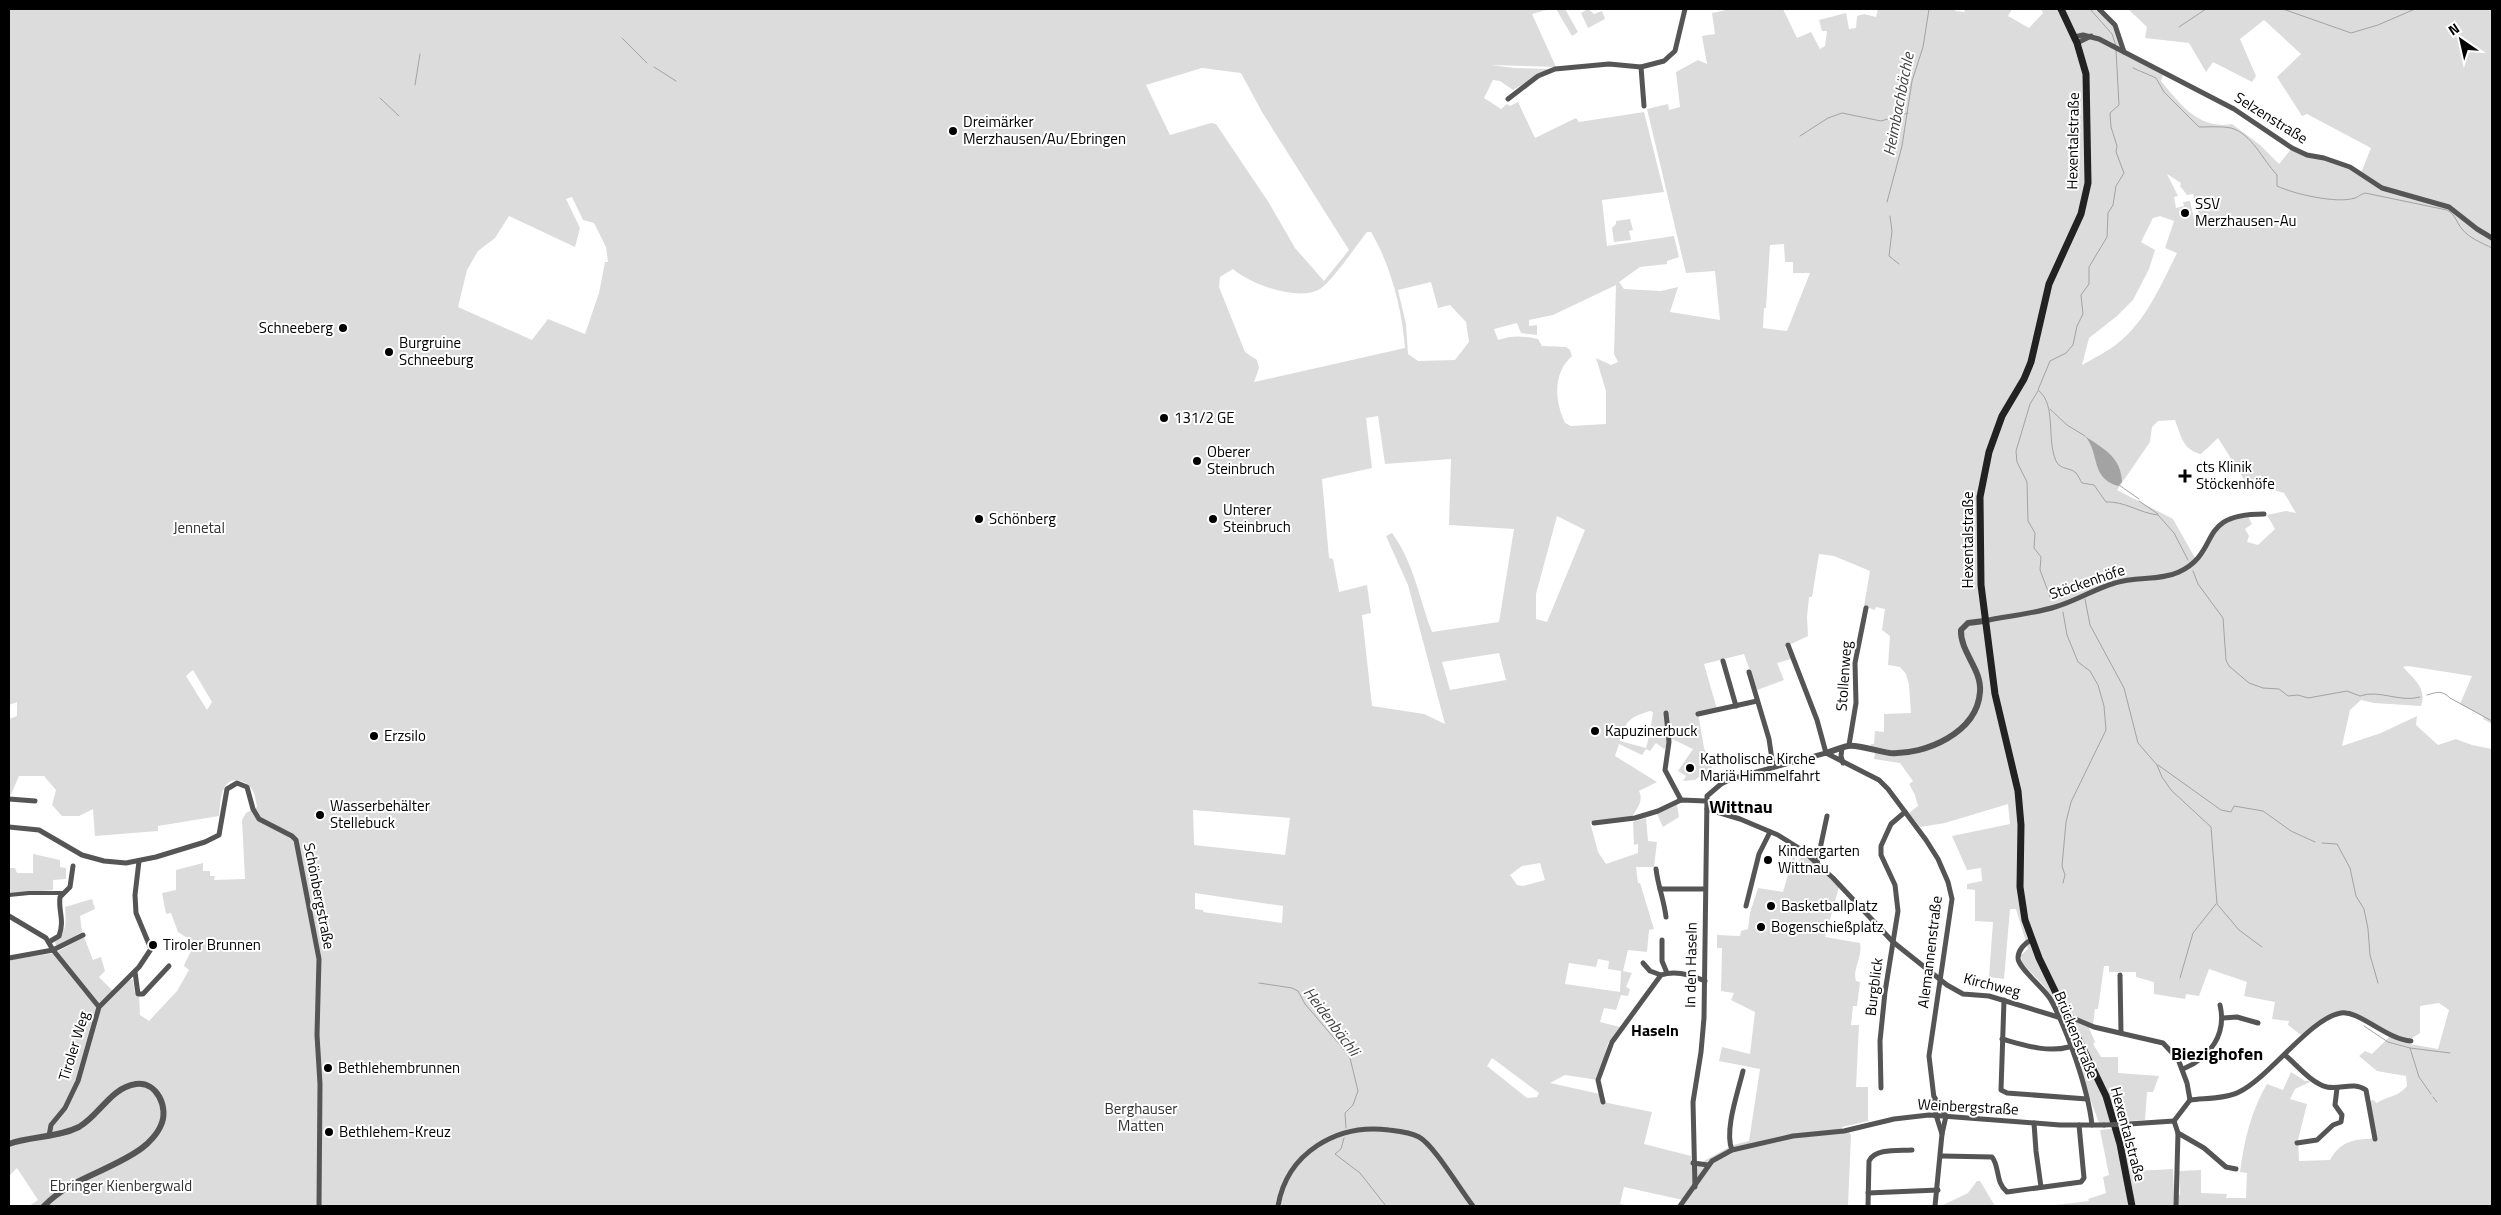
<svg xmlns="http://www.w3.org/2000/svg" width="2501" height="1215" font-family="'Titillium Web',sans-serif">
  <rect width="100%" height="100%" fill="#fff"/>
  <g fill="#dcdcdc" fill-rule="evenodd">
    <path d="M9,9h1541l-18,5 24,53 -65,-2 23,3 36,1 -37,21 -13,-9 -7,-1 -9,18 17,11 6,-5 3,2 8,-4 17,36 41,-20 3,4 65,-10 20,80 -62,8 5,46 67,-10 5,21 -12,4v3l-27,3 -21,15 5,7 37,2 17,-4 -8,25 50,8 -5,-49 -29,2 -39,-164 21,-5 1,6 11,-3 -4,-35 22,-12 9,4 -5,-28 13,-2 -3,-21 19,-4h52l14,29 14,-6 9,17 5,-3 2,-15h-5l-3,-11 27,-7 3,16 7,-1 1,-12 7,-2 12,3 2,-8h78l-1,2 9,1 2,-3h46l-4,7 21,12 14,-15 -2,-4h56c17,15 23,20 23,43l43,23 -2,6c19,23 38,49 71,43l28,21 19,19 13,-16 32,10 37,15 10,-25 -64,-34 -5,2 -25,-39 24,-23 -37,-34 -24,19 16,37 -4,6 -39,-20 -7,10 -17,-29 -44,-5 2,-11 -19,-18h364v715l-9,-5 1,-2 -24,-13 12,-28 -64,-10 -5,1c11,12 24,21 18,39l-47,-3 -13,-3 -11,10 -8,36 39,-13 36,-17 -1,9 22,20 18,-6 16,6 20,4v457h-445l42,-5 -1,-2 18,-6 -3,-16 6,-2 -9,-45 29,-3 7,44 37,-2 1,25 6,1 -1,-24 22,-1v23l26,1 -1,4h20l1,-25 -7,-1c4,-31 11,-61 27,-88l16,6 8,-18 14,9h4l1,1 -15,7 -5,10 17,5 -9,36 1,21 31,-1c12,-21 25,-20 47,-22l-7,-37 3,-1 4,3c12,-8 20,-5 30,-17l-1,-10 -29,-5 -18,-15 6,-5 7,3 19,-19 -43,-25 -17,4 -30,21 -13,-10 1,-4 -17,-2 3,-17 -31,-6 3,-14 -38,-13 -10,27 -13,-2 -1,5 -31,-5v-12l-18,-5v-5h-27v-6h-5l-6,43h-3l-2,16 -4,3 6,14 -2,2 8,13h17v16l41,3 -6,16h-6l-2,28 -46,3 -44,-119 -11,-18 -22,-23 -1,-8 7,-6 -12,-40h-6l-6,70 -15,-2 4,-55 -18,-1v-31l-8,-1v-5l15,-3 -1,-13 -14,2 -15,-34 58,-12 -2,-20 -63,19 -25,4 -11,-14 9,-7 -3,-11 -6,-11 4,-3 -13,-18 -26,-4 2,-11h-5v-4h3l1,-13 9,1v-18l27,-1 -2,-28 -3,-11 -6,-7 -12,-2 2,-29 -8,-6 3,-21 -9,-2 -1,3 -11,-4 6,-35 -36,-15 -15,-2 -7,43h-3l-2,20 1,19 -23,11 6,12 -14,4 7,17 -27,10 -13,-36 -40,10 13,45 -19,4 6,35 8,20 -17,12 -12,1 3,-5 -8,-5 15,-22 -21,-10 -8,10 -8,-6 -6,8 -4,-2 -4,6 -23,-11 -4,12 42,26 -18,9c5,10 -2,17 -7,26l-42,5 8,30 8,12 32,-11v-9l-4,1 -1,-23 13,-4 2,23 9,1 -3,25h-18l2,16h2l14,46 -5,1 -2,22 -19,-2 -5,21 9,2 -6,14 4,2 -2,7 -7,-1 -5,15 -12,-2 -4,14 20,5 -12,16 -10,37 -33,-5 -15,8 50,11 3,8 49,10 -8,32 47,12v4l11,2 31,-17 16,-4 11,-72 -41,-8 3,-14 28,7 5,-42 -24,-12 3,-7 -13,-2 1,-43h-5v-13l23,1 1,-5 7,-2 2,-16 8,-25 25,4 10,-35 2,1 -2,11 10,-15 36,33 -14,50 35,6c3,13 -8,27 -4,38l4,1 -3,24h-4l-2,19h8l-3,62h12v34l-26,6 1,6 6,-1 2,3 -3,71h-166l1,-6 -59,-13 -4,17 9,2h-1600l9,-6 -21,-32 -8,8v-216l46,-7 29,-16 9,23 8,-3 4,14 -6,6 15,15 17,-13 2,1 2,13 4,2 1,20 9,6 28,-30 12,-21 -5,-4 1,-3 10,-20 -17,-11 -7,-19 -5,1 -4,-21 14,-3v-20l27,-7v8h7v5h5l-1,4 31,-1 -3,-59 4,-7 11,-6c-1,-6 -2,-14 -6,-19 -5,-7 -18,-11 -24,-4 -7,7 -7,23 -8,32l-61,10v5l-63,5 -2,-27 -14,7h-17l-10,-11 4,-15 -12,-14h-25l-10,23v-80l8,-3v-14l-8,3zM1202,68l39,5 21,39 87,138 -25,31 -29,-33 -26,-45 -53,-79 -5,-1 -41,12 -24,-50zM2167,174l14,9 -1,3 7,9 6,-1 7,24 -6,1 -4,-18 -7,1 1,4 -8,2 -2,-11 4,-1zM572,197l11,23 11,3 12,24 2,15h-3l-6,31 -14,41 -37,-15 -16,21 -74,-33 9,-37 11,-19 17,-13 14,-22 66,31 5,-19 -14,-29zM2160,216l14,5 -9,27 12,5c-15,30 -31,68 -59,90 -11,9 -24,15 -36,22l7,-27 28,-22 16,-16 16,-31 6,-19 -14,-8 12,-24zM1367,232h4c20,34 31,77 34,116l-151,34 5,-14 -2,-8 -12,-8 -26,-65 1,-10 13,-8c17,15 65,33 87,20 13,-9 36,-43 47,-57zM1784,244l1,18h8v11h17l-23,58 -24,-3 1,-20h2l4,-63zM1431,282l7,26 12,-3 16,17 3,20 -14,18 -37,1 -10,-7 -2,-30 -8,-34zM1616,285l-2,69 4,8 -7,3 -15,-7 10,33v33l-35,2 -6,-3c-10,-22 -13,-49 7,-67l-2,-6 -4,-3 -24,-1 -4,-7c-15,-3 -25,-4 -40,1l-4,-11 23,-6 4,10 16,2v-10l-8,1v-6l24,-5zM1378,416l7,48 66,-5 -2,66 65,4 -15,93 -67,10c-13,-34 -18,-69 -40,-99l-6,3 22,49 37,139 -21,-10 -52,-8 -10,-91 9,-2 -4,-28 -28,7 -6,-33 -4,-1 -7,-79 50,-11 -6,-50zM2175,420c6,16 8,30 26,34l17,-16 29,46 13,-9 14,15 10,3 12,20 -10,-2 -19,4 8,14 -17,16 -11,-3 2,-6 -4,-7 7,-5 -5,-10 -29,11 -23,33 -22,-39 -56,-29 33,-48 2,-15 6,-6zM1557,516l28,14 -38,92 -11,-3v-25zM1499,653l7,27 -56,10 -8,-28zM193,670l19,32 -5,8 -21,-34zM1650,711l3,1 -3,21 -4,15 -26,-7c6,-21 10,-24 30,-30zM1193,810l97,8 -5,37 -91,-10zM1540,863l5,17 -22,6 -6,-1 -7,-10 12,-9zM1195,893l88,13 -1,17 -79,-11v-2l-8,-1zM1598,959l11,2 -1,8 13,2 -1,21 -55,-8 4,-21 27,4zM2439,1003l10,7 -11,39 -28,-5 1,-5 9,-6v-27zM1492,1058l47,35 -2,4 -10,1 -40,-32z"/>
    <polygon points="1556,9 1565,9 1578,32 1572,36"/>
    <polygon points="1588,9 1594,14 1602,11 1605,19 1588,28 1581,13"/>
    <polygon points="1630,219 1633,230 1629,231 1631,240 1614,242 1612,228 1616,224 1616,221"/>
    <polygon points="1677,805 1679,817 1663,827 1657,814"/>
    <polygon points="33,854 60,860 60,867 66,868 66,879 53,880 53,890 9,894 9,868 15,868 17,873 33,873"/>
    <path d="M92,899l3,10 -15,7 2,16 -26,15 -1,-5c12,-10 11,-19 10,-35z"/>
    <polygon points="1977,1181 1980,1181 1995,1206 1941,1206 1968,1193"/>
  </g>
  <path fill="#a3a3a3" d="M2085,436c19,13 36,21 37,46l-4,4c-28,-8 -18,-33 -33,-50z"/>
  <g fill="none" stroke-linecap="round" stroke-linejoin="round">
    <g stroke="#a3a3a3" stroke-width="1">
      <polyline points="2090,9 2112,34 2116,46"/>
      <polyline points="2283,9 2351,33 2378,25 2415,9"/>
      <polyline points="2179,27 2206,9"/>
      <polyline points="622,38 647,63"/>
      <path d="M2116,50l3,55 -9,8 1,14 6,19 -1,6 8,21 -8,13 -3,19 -5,8 -1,24 -18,30v17l-8,11 2,19 -6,12 -4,19 -7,8 -16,8 -12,29c19,15 8,48 18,71 4,9 14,6 20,12 2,2 4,7 6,10l12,2 12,17c19,-1 33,11 52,13l16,18 14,27"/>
      <polyline points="654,67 676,81"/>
      <path d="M2133,68l23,10 8,14 35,35c10,0 22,-1 32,1 21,6 31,31 46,47v11c17,8 60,18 78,12 3,-1 6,-4 10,-5l82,17c9,5 9,12 15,19 7,9 20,14 30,19"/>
      <polyline points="415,85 420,54"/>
      <polyline points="380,98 399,116"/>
      <polyline points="1800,136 1828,118 1842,113 1881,121 1908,113"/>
      <polyline points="1887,202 1902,146 1912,81 1923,47 1929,9"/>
      <polyline points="1890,216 1892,231 1889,256 1899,264"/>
      <polyline points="2038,391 2030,404 2016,451 2017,462 2027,482 2028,521 2035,533 2034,548 2041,557 2040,570 2051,599"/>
      <polyline points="2050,409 2067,425 2085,436"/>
      <polyline points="2119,485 2139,499"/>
      <polyline points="2139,501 2158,514"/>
      <path d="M2193,571l5,13 25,34 3,42 3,6 20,17 14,5 16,1 9,7 10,-1 10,3 39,-7 13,5c19,-7 40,7 60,1"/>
      <polyline points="2085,599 2090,625 2124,688 2138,743 2157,765 2162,777 2171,790 2211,827 2217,904 2239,930 2262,947"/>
      <polyline points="2063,612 2067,635 2078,662 2090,671 2098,685 2104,706 2106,730 2071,802 2066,822 2062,866 2065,875 2063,883"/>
      <path d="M2427,695c10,-3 15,-5 23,3l42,23"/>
      <polyline points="2158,765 2221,810 2231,812 2234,806 2263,811 2291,831 2315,842"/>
      <polyline points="2322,843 2337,844 2350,868 2356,896 2364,909 2368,929 2370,955 2378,983"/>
      <polyline points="2180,978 2193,933 2216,904"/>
      <polyline points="1259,983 1292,988 1298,991 1305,1004 1346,1052 1350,1058 1358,1091 1353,1105 1345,1113 1346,1128"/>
      <polyline points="2364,1026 2388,1042 2410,1048 2450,1053"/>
      <polyline points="2410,1048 2419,1077 2431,1094"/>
      <polyline points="2433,1097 2437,1102"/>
      <polyline points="1344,1138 1341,1149 1335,1154 1360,1173 1386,1206"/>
    </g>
    <polyline stroke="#555" stroke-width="4" points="9,895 29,893 62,893"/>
    <g stroke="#555" stroke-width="5">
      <polyline points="2099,9 2115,25 2124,52"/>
      <polyline points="2074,37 2083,35 2099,39 2234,109 2292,148 2307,155 2324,158 2350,167 2382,188 2449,207 2477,229 2492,238"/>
      <polyline points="2077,43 2091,36"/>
      <polyline points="1641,67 1644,106"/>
      <polyline points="1508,99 1538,76 1555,69 1609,64 1641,67 1664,61 1675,51 1685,9"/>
      <path d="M1984,621c24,-5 48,-7 71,-14 21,-6 39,-18 60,-24 20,-7 45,-2 64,-11 44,-21 15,-58 85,-58"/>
      <polyline points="1788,645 1817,720 1826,753"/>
      <polyline points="1723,661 1736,706"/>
      <polyline points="1749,672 1769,739 1773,766"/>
      <polyline points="1666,713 1669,742 1665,770 1681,800"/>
      <polyline points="1698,714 1757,701"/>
      <polyline points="1849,745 1856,703 1855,663 1866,608"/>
      <polyline points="1842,748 1841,756 1843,763"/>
      <polyline points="1826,753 1879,780 1888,789 1926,840 1938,859 1948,882 1952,899 1929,1056 1936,1115 1942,1134"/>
      <polyline points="9,799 35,801"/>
      <polyline points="1707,809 1740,819 1778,835 1802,850 1833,878 1893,942 1947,985 1963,994 1989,996 2058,1017"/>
      <polyline points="1594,823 1635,818 1658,811 1681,800 1706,801"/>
      <polyline points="9,827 39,830 82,855 104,861 126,863 156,857 205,842 219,835 227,789 237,783 247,787 253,809 259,819 292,836 296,840 319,959 317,1035 320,1084 319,1206"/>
      <polyline points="1817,863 1827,816"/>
      <path d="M1656,869c2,17 8,31 10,48"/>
      <polyline points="1660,889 1705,889"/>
      <polyline points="1746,906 1759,854 1770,832"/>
      <polyline points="9,916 46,938 53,950 99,1007"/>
      <polyline points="1662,940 1662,961 1667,973"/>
      <path d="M2031,940c-6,3 -13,10 -13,18 0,10 26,30 33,42 17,32 37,89 41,125"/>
      <path d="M49,942l10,-6c6,-16 -1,-25 1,-39l10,-10 3,-21"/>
      <polyline points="9,958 53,950 83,935"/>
      <polyline points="1643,963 1650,971 1661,975"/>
      <polyline points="135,972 138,994 143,994 169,966"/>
      <polyline points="2120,975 2121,1033"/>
      <polyline points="2004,1000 2001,1090 2007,1093 2087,1099"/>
      <polyline points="2068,1016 2094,1027 2163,1043 2178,1059 2187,1083 2190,1100"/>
      <polyline points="2223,1018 2237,1017 2258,1023"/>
      <path d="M2002,1039c22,6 45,14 67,8"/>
      <path d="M2285,1055c12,10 26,28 42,32 14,3 26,-6 39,3l9,49"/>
      <path d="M2183,1069c27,-11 44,-35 37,-64"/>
      <polyline points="1881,1088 1880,1041 1885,992 1898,911 1895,885 1881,855 1881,846 1891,824 1905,812"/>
      <polyline points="1935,1098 1946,1116 1942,1134 1935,1206"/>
      <path d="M2190,1100c15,-2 35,-1 49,-8 31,-15 71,-74 102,-79 18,-3 46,27 70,28"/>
      <path d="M1603,1102l-5,-22 14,-38 49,-67c14,-5 31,0 44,6"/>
      <polyline points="2174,1121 2178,1133 2176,1206"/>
      <polyline points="2174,1121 2190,1100"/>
      <polyline points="2034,1123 2036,1151 2041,1187"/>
      <polyline points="2129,1124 2174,1121"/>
      <polyline points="2178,1133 2204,1148 2226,1167 2236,1169"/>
      <polyline points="49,1136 51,1125 65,1108 78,1081 99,1007 139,967 151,949 136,913 135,895 139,861"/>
      <polyline points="2297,1143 2317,1140 2333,1125 2341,1122 2342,1115 2335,1105 2337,1088"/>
      <path d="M1732,1150c-8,-19 6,-58 11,-79"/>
      <path d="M1942,1156l50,1c8,10 3,25 15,35l74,-10 3,-4 -5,-53"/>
      <polyline points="1693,1163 1708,1165"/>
      <polyline points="1695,1187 1693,1102 1701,1052 1704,1018 1707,796 1721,784 1731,779 1826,753"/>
      <polyline points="1868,1193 1938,1190"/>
      <path d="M1278,1206c9,-53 59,-83 111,-76 9,1 21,2 30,7 15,8 42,54 54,69"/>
      <polyline points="1680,1206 1712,1161 1732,1150 1793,1136 1844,1131 1894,1119 1929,1115 2060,1125 2104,1125"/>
      <path d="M1868,1206l1,-45c6,-13 30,-10 43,-11"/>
    </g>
    <g stroke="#555" stroke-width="6">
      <path d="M1826,753c7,-2 15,-6 22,-7 9,-2 31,6 42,7 35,2 87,-20 90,-61 2,-23 -20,-40 -19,-62l7,-7 16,-2"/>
      <path d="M9,1144c22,-8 48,-6 70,-17 21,-12 31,-39 57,-43 21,-3 33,24 25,41 -3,8 -12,18 -19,23 -31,23 -70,29 -98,58"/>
    </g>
    <polyline stroke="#222" stroke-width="7" points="2061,9 2077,43 2086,74 2088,183 2081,214 2049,284 2031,362 2024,379 2002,416 1989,452 1980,497 1981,585 1995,694 2018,791 2021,825 2020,887 2025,920 2039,958 2106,1096 2120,1144 2132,1206"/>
    <polyline stroke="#555" stroke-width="5" points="2104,1125 2129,1124"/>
  </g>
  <g fill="#000" stroke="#fff" stroke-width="2">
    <circle cx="953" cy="131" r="5"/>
    <circle cx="2185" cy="213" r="5"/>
    <circle cx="343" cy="328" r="5"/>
    <circle cx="389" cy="352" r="5"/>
    <circle cx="1164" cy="418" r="5"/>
    <circle cx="1197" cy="461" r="5"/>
    <path d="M2182.5 468.5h5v5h5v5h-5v5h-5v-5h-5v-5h5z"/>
    <circle cx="979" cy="519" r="5"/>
    <circle cx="1213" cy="519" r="5"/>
    <circle cx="1595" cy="731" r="5"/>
    <circle cx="374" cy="736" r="5"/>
    <circle cx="1690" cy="768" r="5"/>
    <circle cx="320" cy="815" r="5"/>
    <circle cx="1768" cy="860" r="5"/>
    <circle cx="1771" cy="906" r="5"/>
    <circle cx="1761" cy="927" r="5"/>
    <circle cx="153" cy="945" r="5"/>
    <circle cx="328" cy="1068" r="5"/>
    <circle cx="329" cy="1132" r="5"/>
  </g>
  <g text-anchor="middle" stroke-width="4" stroke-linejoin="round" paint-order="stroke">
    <g font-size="15" fill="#000" stroke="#fff">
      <text transform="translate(2271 118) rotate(32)" y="5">Selzenstraße</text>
      <text transform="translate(2073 141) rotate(-89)" y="5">Hexentalstraße</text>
      <text transform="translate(1968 540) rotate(-90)" y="5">Hexentalstraße</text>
      <text transform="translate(2087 582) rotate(-19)" y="5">Stöckenhöfe</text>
      <text transform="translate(1844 676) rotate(-86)" y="5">Stollenweg</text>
      <text transform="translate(319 896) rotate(79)" y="5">Schönbergstraße</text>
      <text transform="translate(1930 952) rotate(-83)" y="5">Alemannenstraße</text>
      <text transform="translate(1691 965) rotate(-89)" y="5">In den Haseln</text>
      <text transform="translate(1992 985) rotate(14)" y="5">Kirchweg</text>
      <text transform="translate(1874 987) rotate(-83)" y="5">Burgblick</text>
      <text transform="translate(2076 1035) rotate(68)" y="5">Brückenstraße</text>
      <text transform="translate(74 1046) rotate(-73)" y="5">Tiroler Weg</text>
      <text transform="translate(1968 1107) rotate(3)" y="5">Weinbergstraße</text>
      <text transform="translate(2128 1134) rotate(75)" y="5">Hexentalstraße</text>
    </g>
    <g font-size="15" fill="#000" stroke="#fff" text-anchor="start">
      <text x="963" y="127">Dreimärker<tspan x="963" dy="17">Merzhausen/Au/Ebringen</tspan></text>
      <text x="2195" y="209">SSV<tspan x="2195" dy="17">Merzhausen-Au</tspan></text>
      <text x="333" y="333" text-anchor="end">Schneeberg</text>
      <text x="399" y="348">Burgruine<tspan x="399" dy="17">Schneeburg</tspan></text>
      <text x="1174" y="423">131/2 GE</text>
      <text x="1207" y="457">Oberer<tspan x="1207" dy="17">Steinbruch</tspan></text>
      <text x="2196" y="472">cts Klinik<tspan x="2196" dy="17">Stöckenhöfe</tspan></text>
      <text x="1223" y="515">Unterer<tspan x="1223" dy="17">Steinbruch</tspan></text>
      <text x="989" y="524">Schönberg</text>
      <text x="1605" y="736">Kapuzinerbuck</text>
      <text x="384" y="741">Erzsilo</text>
      <text x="1700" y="764">Katholische Kirche<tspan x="1700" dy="17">Mariä Himmelfahrt</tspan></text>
      <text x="330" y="811">Wasserbehälter<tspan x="330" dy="17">Stellebuck</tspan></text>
      <text x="1778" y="856">Kindergarten<tspan x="1778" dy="17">Wittnau</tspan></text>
      <text x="1781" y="911">Basketballplatz</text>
      <text x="1771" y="932">Bogenschießplatz</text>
      <text x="163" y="950">Tiroler Brunnen</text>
      <text x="338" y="1073">Bethlehembrunnen</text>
      <text x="339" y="1137">Bethlehem-Kreuz</text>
    </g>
    <g font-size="15" fill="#333" stroke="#fff">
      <text x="199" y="533">Jennetal</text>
      <text x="1141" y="1114">Berghauser<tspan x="1141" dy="17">Matten</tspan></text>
      <text x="121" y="1191">Ebringer Kienbergwald</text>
    </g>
    <g font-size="16" font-style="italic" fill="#444" stroke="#fff">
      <text transform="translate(1898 104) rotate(-79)" y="6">Heimbachbächle</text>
      <text transform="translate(1332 1021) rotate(53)" y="6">Heidenbächli</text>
    </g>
    <g font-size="16" font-weight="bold" fill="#000" stroke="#fff">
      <text x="1655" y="1036">Haseln</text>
    </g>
    <g font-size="18" font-weight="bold" fill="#000" stroke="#fff">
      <text x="1741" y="813">Wittnau</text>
      <text x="2217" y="1060">Biezighofen</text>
    </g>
  </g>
  <rect width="2501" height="1215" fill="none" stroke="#000000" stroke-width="20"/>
  <g transform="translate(2461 40) rotate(326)" stroke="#ffffff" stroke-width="4" paint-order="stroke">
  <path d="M0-4L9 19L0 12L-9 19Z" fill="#000000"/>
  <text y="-8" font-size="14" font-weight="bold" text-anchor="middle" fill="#000000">N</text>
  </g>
</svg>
